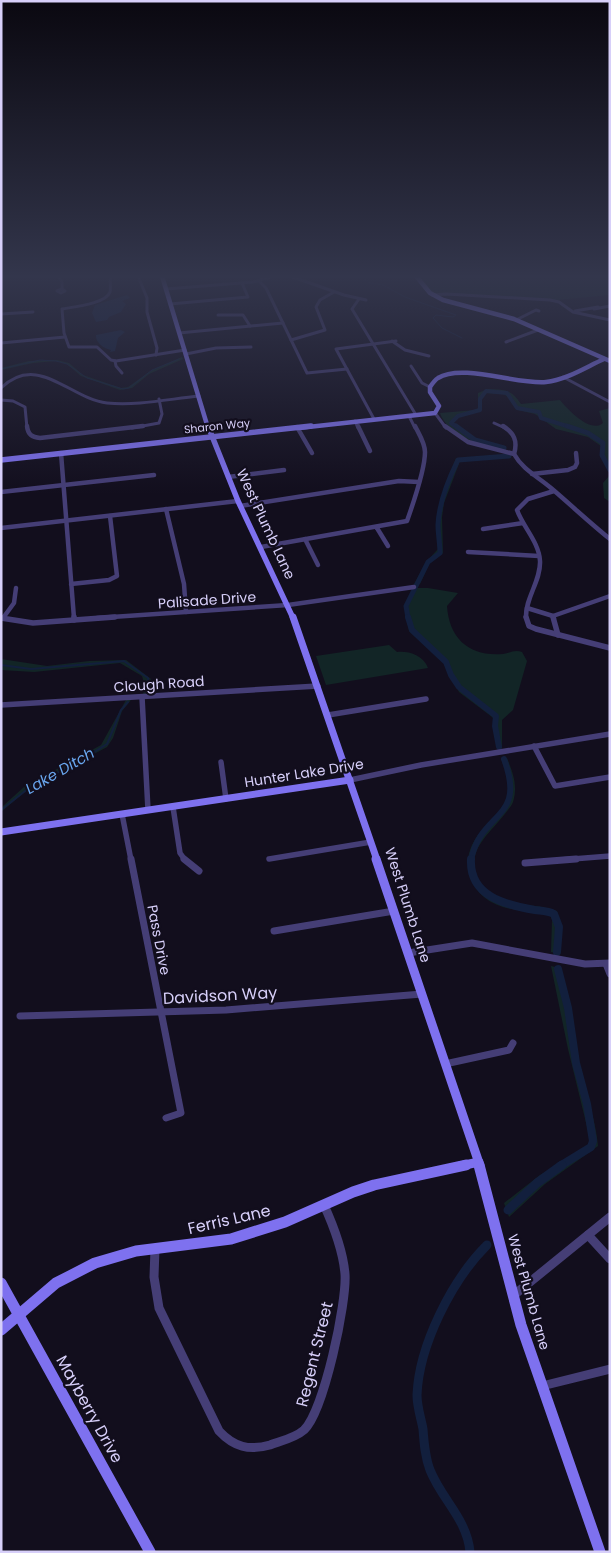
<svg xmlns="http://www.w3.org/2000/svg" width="611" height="1553" font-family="Poppins,sans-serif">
  <rect width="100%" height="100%" fill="#120e1d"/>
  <g fill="#122526">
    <polygon points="418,276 610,276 610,295 557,300 433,294"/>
    <polygon points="182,357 183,359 149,374 132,388 120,390 81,376 67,364 56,361 33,363 1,370 1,368 29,361 57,360 69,363 83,375 121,388 128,387 152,370"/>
    <path d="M488,389c18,1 23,0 33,15l39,-4c8,10 31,34 43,23l-4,-12 11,-3v94l-6,-4 -1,-15 7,-8 -9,-20v-9l-13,-9 -32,-8 -21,-15 -17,-4 -8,-11 -6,-5 -18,-1 -4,6v10l-20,5 -10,9 25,16 29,9c-21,1 -59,-13 -66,-35l36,-3 2,-2v-15z"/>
    <path d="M456,458l11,1 2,2h-9l-16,42 -2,14 1,36 -14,11 -9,20h-6l13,-23 11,-12c-4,-32 6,-61 18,-91z"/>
    <path d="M414,588h14l30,5 -11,13c2,33 23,51 56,48 7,-1 12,-5 19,-2l5,9 -14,49 -11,10v28l-4,1 -3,-28 -3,-4 -33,-25 -15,-29 -35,-32 -4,-24z"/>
    <path d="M389,645l8,7c12,-1 26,3 31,16l-102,17 -10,-29z"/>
    <polygon points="1,659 47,666 89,661 126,660 151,679 150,693 143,694 145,686 142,676 120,663 34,672 1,670"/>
    <polygon points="126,700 131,700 122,711 113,738 107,747 27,790 1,812 3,806 24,787 101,745"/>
    <path d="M507,758c6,15 11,28 6,44 -2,5 -6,9 -9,13 -15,19 -35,33 -29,59 2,10 9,19 18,23 20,10 44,6 64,14l4,13 -2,30 -8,-2 1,-32 -2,-5c-34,-6 -71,-3 -81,-44 -3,-13 1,-25 9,-36 8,-11 23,-20 28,-32 7,-14 0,-31 -5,-44z"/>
    <path d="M551,966l8,2c10,35 14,71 22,106 6,25 15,47 17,72l-53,38 -36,33 -5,-14 36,-28 50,-29v-7l-22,-90z"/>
  </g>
  <g fill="#121f3d">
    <polygon points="127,295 130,298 122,301 126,304 121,312 109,317 107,320 96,322 92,313 95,305"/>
    <path d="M121,330l4,2 -7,6 -3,13 -5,1 1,-2c-7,-1 -16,-8 -15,-15z"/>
  </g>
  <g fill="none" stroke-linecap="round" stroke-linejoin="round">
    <g stroke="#121f3d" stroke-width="1">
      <polyline points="360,276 370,283 383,285 405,297 456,315 453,317 436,315 433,318 442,328 462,338"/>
      <polyline points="1,369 40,360 56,361 67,364 87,378 123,389 129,388 152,370 179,359"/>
    </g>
    <g stroke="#121f3d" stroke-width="2">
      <polyline points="1,665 31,669 124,661 148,678 149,686 147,693"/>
      <polyline points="1,810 34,784 73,765 107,744 121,710 128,702"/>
    </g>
    <polyline stroke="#121f3d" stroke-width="4" points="458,428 451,423 458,416 480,410 480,399 486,391 507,393 517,408 539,412 541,418 573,428"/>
    <g stroke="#121f3d" stroke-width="5">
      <polyline points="456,426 475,440 504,448"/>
      <polyline points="567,426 588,433 603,443 602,455 610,470"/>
      <path d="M408,618l-2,-12 22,-44 12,-9c0,-9 -2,-19 -2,-28 1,-23 10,-45 20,-65l51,-4"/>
    </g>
    <g stroke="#121f3d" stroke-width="6">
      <polyline points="408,617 412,630 446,662 451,675 459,687 496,716 495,726 499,747"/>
      <path d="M471,860c10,-50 56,-39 33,-101"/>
    </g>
    <g stroke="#121f3d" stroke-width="8">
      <path d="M471,859c-2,37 34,46 64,51 7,1 13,1 19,4l5,13 -2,25"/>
      <polyline points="558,969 568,1008 576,1063 587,1104 593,1141 591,1147 560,1166"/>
    </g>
    <g stroke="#121f3d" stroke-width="9">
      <polyline points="508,1210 537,1183 562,1165"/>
      <path d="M470,1552c-3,-33 -28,-52 -40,-82 -5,-13 -6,-27 -7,-41 -2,-11 -6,-22 -6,-34 2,-50 35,-115 70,-150"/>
    </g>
    <g stroke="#453e76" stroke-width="3">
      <polyline points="58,276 62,282 62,289"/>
      <path d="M110,276c0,4 1,12 0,16 -4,12 -38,15 -48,17l2,24 5,14h28l14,13 5,1 69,-11"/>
      <polyline points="138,276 147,298 147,312 157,348 156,355"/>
      <polyline points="290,276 344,295 366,300"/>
      <polyline points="111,277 124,276"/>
      <polyline points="259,281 266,288 307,373 347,369"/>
      <polygon points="62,289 65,291 61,293 57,291"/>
      <polyline points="166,289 253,282 274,276"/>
      <polyline points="432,295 446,294 550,300 559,302 573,312 610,320"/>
      <polyline points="359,299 352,309 416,415"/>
      <polyline points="170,304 248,297 242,283"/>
      <polyline points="594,309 610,306"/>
      <polyline points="575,311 598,307"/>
      <polyline points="1,314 33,312"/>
      <polyline points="218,315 243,315 250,326"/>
      <polyline points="516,320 536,310 539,311"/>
      <polyline points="179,333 283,323"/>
      <polyline points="291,340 325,330 316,307 320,300 334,292"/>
      <polyline points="392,341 405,350 429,356"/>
      <polyline points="506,342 538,330"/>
      <polyline points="1,343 65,337"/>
      <polyline points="186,354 216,348 251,347"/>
      <polyline points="115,361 116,366 122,373"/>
      <polyline points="411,366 422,383 430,387"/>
      <polyline points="563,377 610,402"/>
      <path d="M1,388c37,-36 69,11 106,15 30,3 62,-4 92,-7"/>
      <polyline points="1,400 13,401 25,407 27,428"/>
      <polyline points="435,413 446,428"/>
      <polyline points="409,416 415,428"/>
      <polyline points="374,419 336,349 396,341"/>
      <polyline points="355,421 358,428"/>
      <polyline points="494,423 505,428"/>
      <polyline points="132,428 159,423 162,414 159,399"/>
    </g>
    <g stroke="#453e76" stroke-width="4.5">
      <path d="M27,426c1,9 5,11 13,12l103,-12"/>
      <polyline points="358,426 370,451"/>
      <path d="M445,426l23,16 46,12c9,16 23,22 37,34 20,17 39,35 59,51"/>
      <path d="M503,426c11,7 15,15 11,28"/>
      <polyline points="297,427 312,453"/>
      <polyline points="61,453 74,618"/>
      <polyline points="532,474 568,470 575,467 577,463 576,453"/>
      <polyline points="228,477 284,470"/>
      <polyline points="1,492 154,475"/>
      <polyline points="240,506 399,481 419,482"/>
      <polyline points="166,509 184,584 186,612"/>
      <polyline points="1,528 238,501"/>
      <polyline points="377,528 388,546"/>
      <polyline points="483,529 523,523"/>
      <polyline points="305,539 318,565"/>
      <path d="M261,547l146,-26c6,-17 18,-52 18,-69 0,-9 -6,-18 -10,-26"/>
      <polyline points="468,552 539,556"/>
      <polyline points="71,584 109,580 117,576 110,516"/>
      <polyline points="527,608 553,616 610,596"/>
      <polyline points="553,616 554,618"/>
      <polyline points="1,618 3,618"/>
      <polyline points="3,618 14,603 16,588"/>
      <polyline points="97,618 288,605 414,587"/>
      <path d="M526,618c-1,-20 15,-37 14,-57 -1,-19 -17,-34 -23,-51l11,-11 26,-8"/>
    </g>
    <g stroke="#453e76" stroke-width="5.5">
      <polyline points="74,617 74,620"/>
      <polyline points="526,617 529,626 536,629 610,648"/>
      <polyline points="553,617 558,635"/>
      <polyline points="1,618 33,623 115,617"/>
      <polyline points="142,697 148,810"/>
      <polyline points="1,705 318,686"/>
      <polyline points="328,715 426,699"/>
      <polyline points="534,746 555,786 610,777"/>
      <polyline points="221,762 226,799"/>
      <polyline points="350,780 421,765 610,734"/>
      <polyline points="173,807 180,853 185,860"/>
      <polyline points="122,814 131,860"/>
      <polyline points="269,859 371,842"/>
      <polyline points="560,860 610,856"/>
    </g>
    <g stroke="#453e76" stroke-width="7">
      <polyline points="131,859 181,1113 166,1118"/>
      <polyline points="184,859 199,871"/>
      <polyline points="525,863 576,859"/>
      <polyline points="274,931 394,911"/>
      <polyline points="408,953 472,943 585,964 610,963"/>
      <polyline points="606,964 610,974"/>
      <polyline points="20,1016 226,1010 422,994"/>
      <polyline points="445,1064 509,1050 513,1043"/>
    </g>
    <g stroke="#453e76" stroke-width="9">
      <polyline points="588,1235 610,1259"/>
      <path d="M155,1249l-1,28 5,31 60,123c15,16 30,20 51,14 11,-4 25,-7 34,-15 20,-19 43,-128 41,-156 -2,-24 -11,-47 -21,-69"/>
      <polyline points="514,1295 610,1217"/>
      <polyline points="542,1386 610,1369"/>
    </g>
    <g stroke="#7e71ef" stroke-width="4.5">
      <polyline points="162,276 208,428"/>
      <polyline points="416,276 430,293 443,300 514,319 610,361"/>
      <path d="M299,428l136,-15 4,-7 -9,-14v-5c2,-3 5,-7 8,-9 24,-15 80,7 108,4 20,-2 40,-15 58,-23"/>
    </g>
    <g stroke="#7e71ef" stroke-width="5.5">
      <polyline points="208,426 238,501 293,618"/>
      <polyline points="1,460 311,426"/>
    </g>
    <g stroke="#7e71ef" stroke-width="7">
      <polyline points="293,617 377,860"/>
      <polyline points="1,832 350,780"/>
    </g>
    <g stroke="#7e71ef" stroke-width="9">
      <polyline points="376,859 480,1166"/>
      <polyline points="460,1166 479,1162"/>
    </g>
    <g stroke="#7e71ef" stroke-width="11">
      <polyline points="479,1165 521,1325 600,1552"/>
      <polyline points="1,1283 150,1552"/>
      <polyline points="1,1330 56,1283 95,1263 136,1251 231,1239 285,1222 353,1192 374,1185 466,1165"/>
    </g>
  </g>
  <linearGradient id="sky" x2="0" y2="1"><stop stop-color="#0a0810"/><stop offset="0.56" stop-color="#33364c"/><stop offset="1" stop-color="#33364c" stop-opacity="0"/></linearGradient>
  <rect width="611" height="494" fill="url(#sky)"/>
  <g text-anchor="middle" stroke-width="4.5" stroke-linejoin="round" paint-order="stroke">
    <g font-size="11" fill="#d7cff9" stroke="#120e1d">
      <text transform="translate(217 426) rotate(-6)" y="4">Sharon Way</text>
    </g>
    <g font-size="14" fill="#d7cff9" stroke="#120e1d">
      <text transform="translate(266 524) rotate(65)" y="5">West Plumb Lane</text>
      <text transform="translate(207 600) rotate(-4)" y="5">Palisade Drive</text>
      <text transform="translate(159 684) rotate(-4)" y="5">Clough Road</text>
      <text transform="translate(304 773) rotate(-9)" y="5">Hunter Lake Drive</text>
      <text transform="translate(408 905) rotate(72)" y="5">West Plumb Lane</text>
      <text transform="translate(159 940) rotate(79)" y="5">Pass Drive</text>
      <text transform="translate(529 1292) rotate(74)" y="5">West Plumb Lane</text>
    </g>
    <g font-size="15" font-style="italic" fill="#69a6ee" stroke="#120e1d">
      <text transform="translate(60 771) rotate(-30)" y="5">Lake Ditch</text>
    </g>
    <g font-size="16" fill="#d7cff9" stroke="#120e1d">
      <text transform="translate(220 995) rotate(-3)" y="6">Davidson Way</text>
      <text transform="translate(229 1219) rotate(-13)" y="6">Ferris Lane</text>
      <text transform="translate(314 1354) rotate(-76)" y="6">Regent Street</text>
      <text transform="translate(90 1409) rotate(61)" y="6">Mayberry Drive</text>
    </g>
  </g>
  <rect width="611" height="1553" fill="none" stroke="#d7cff9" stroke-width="5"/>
</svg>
